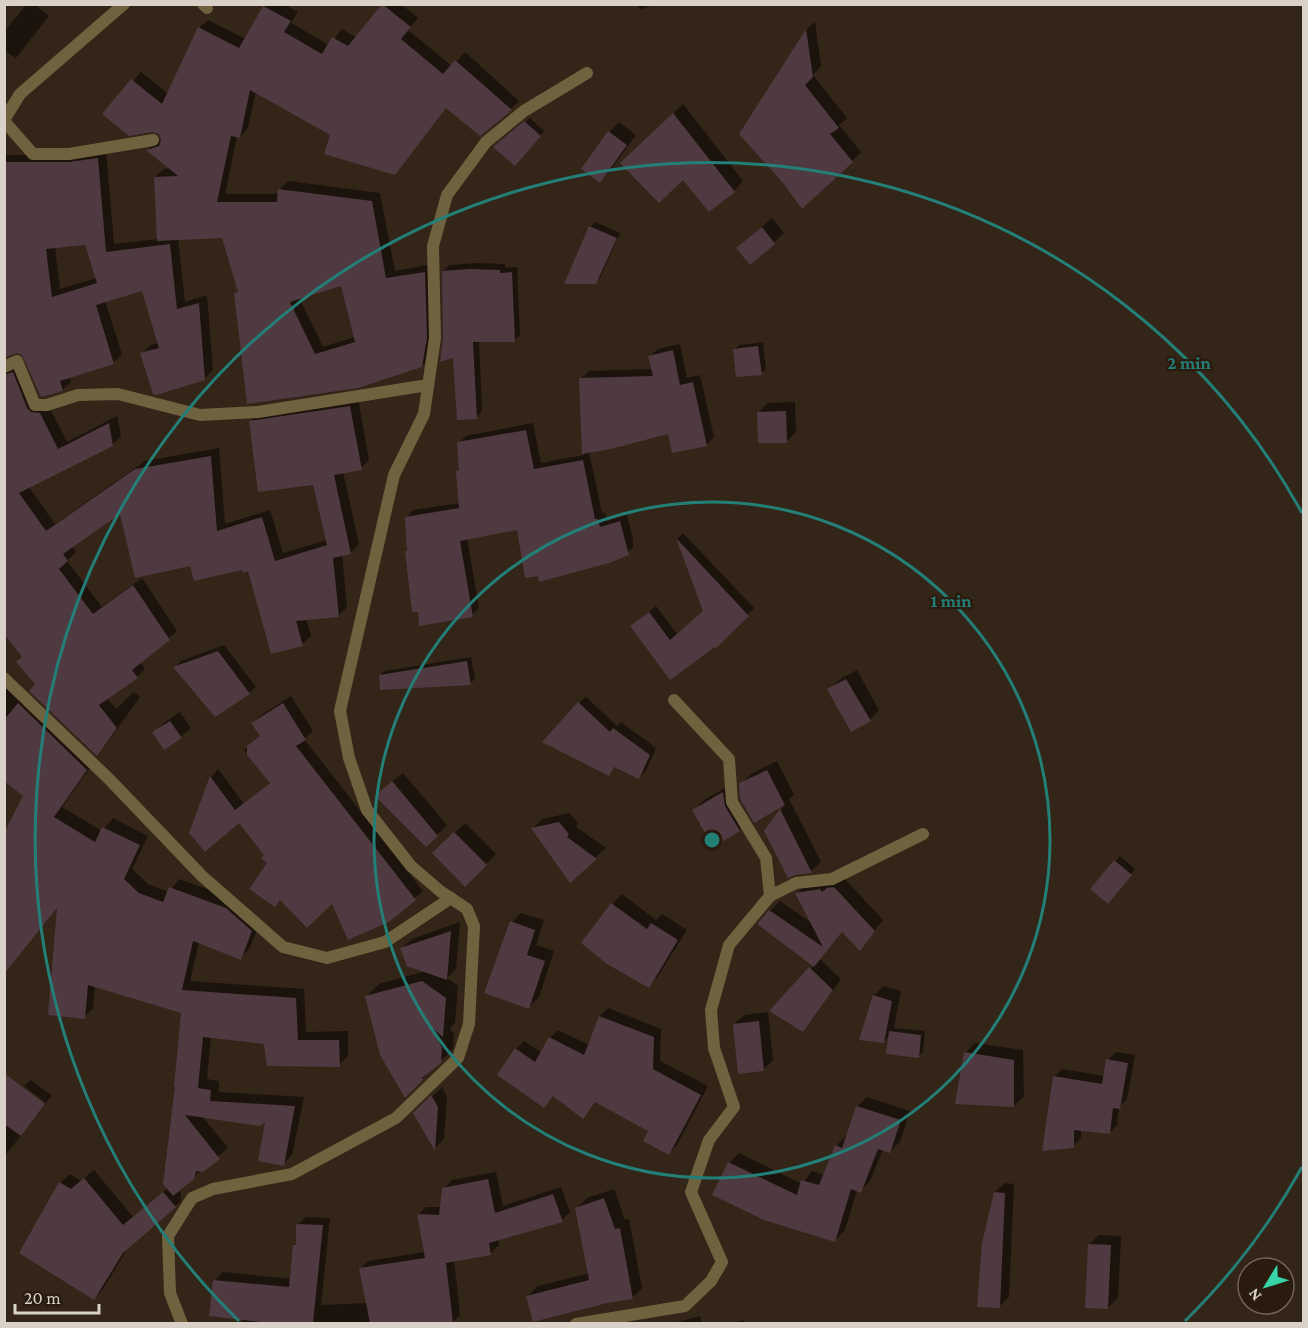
<svg xmlns="http://www.w3.org/2000/svg" width="1308" height="1328" font-family="'Crimson Pro',serif">
  <rect width="100%" height="100%" fill="#332517"/>
  <g fill="#0007" fill-rule="evenodd">
    <polygon points="27,4 34,4 49,16 16,58 4,51 4,32"/>
    <path d="M266,4h18l14,8 -7,11 38,22 13,-16 15,9 27,-34h17l17,14 -10,12 44,36 13,-14 54,49 -8,8 -64,-2 -53,66 -138,-82 -8,37 -8,9 -3,-1 -12,58h54v-4l9,-9 92,12 15,78 38,-7 -3,93 -8,9 -173,37 -13,-110 3,-3 -16,-54 -45,2 7,64 22,-7 6,75 -9,9 -62,-25 8,-9 9,-2 -16,-54 -38,12 17,53 -9,9 -44,13 2,6 -9,8 -40,-37 -9,-1 -9,5v-202h74l28,-5 8,94 44,-5 -3,-62 9,-8 8,-1 -24,-19 8,-8 7,-1 -3,-7 -55,-19 36,-42 27,22 31,-66 9,-8 38,19zM86,243l11,35 -37,11 -5,-42zM342,284l13,53 -32,10 -24,-50z"/>
    <polygon points="637,4 653,4 640,10"/>
    <polygon points="815,22 821,66 813,75 847,118 839,125 861,152 852,161 784,182 740,134 807,29"/>
    <polygon points="683,104 743,181 734,191 622,163"/>
    <polygon points="530,118 544,131 519,159 499,143"/>
    <polygon points="619,122 636,135 610,171 600,181 609,132"/>
    <polygon points="772,218 784,233 750,263 738,248"/>
    <polygon points="595,222 620,233 600,278 595,282 566,282 591,226"/>
    <polygon points="477,263 505,264 505,268 517,267 520,335 514,341 479,340 482,411 476,417 454,356 445,338 443,271 449,265"/>
    <polygon points="763,342 766,369 761,373 735,349 739,345"/>
    <polygon points="680,344 687,378 700,375 714,437 707,444 669,432 589,452 602,513 605,513 607,521 627,515 633,539 633,547 626,554 518,528 467,538 479,608 472,615 409,550 406,518 413,510 460,503 457,471 460,468 459,443 466,436 533,423 541,463 584,455 581,379 589,371 653,369 650,356 658,349"/>
    <polygon points="4,362 13,368 35,400 48,405 67,442 117,416 121,436 112,445 29,487 55,524 145,461 219,448 225,524 270,510 283,553 327,540 315,484 251,421 259,413 358,398 369,460 361,468 343,472 359,544 351,552 342,554 347,607 339,615 306,618 311,636 302,644 249,569 191,564 121,511 71,546 76,552 67,561 102,607 142,578 177,631 140,662 145,669 137,677 107,698 116,709 134,692 140,697 105,746 97,754 4,631"/>
    <polygon points="795,402 796,432 786,442 758,413 768,403"/>
    <polygon points="683,533 754,608 716,646 670,678 632,626 656,606 678,635 705,611 677,539"/>
    <polygon points="224,645 256,687 249,693 175,668 181,661"/>
    <polygon points="471,657 475,679 470,683 380,675 385,671"/>
    <polygon points="4,670 96,759 62,807 102,831 113,818 148,836 132,869 148,884 169,892 179,879 235,899 261,921 249,949 240,958 199,942 190,981 304,989 306,1032 348,1031 348,1056 339,1065 266,1042 211,1036 207,1079 219,1081 219,1092 304,1097 292,1155 283,1164 268,1118 202,1116 228,1148 178,1190 181,1193 181,1201 129,1246 103,1289 94,1298 60,1183 70,1174 81,1181 94,1170 133,1217 168,1188 183,1011 95,986 93,1008 84,1017 59,906 13,961 25,795 4,780"/>
    <polygon points="857,670 879,710 870,720 829,689 839,680"/>
    <polygon points="291,696 313,731 304,739 423,891 388,921 332,901 269,863 266,855 239,821 190,833 211,777 218,769 244,804 271,782 244,750 261,735 252,723 260,716"/>
    <polygon points="586,697 617,726 621,722 656,748 646,771 639,777 616,766 615,768 618,761 609,774 579,703"/>
    <polygon points="180,712 191,728 181,737 154,733 164,723"/>
    <polygon points="777,761 794,795 789,799 821,862 811,871 794,873 766,831 786,803 755,821 741,784 751,774"/>
    <polygon points="403,773 447,825 426,845 386,786"/>
    <polygon points="732,784 734,796 749,820 739,830 694,810 704,800"/>
    <polygon points="569,813 578,823 576,827 606,848 570,880 533,828 543,819"/>
    <polygon points="465,823 496,854 465,885 434,853"/>
    <polygon points="1120,856 1135,869 1113,898 1092,889"/>
    <polygon points="844,878 883,920 860,949 843,931 820,959 841,979 812,1020 802,1030 772,1010 814,965 770,911 780,901 813,924 797,893 807,883"/>
    <polygon points="622,894 656,920 662,914 687,930 658,976 649,986 583,943 612,904"/>
    <polygon points="521,913 544,920 536,945 554,951 539,997 529,1007 512,922"/>
    <polygon points="460,922 456,969 447,978 458,986 455,1023 450,1028 454,1035 453,1049 405,1096 367,996 379,984 426,971 402,948 412,939"/>
    <polygon points="884,986 901,991 894,1028 925,1031 923,1052 918,1056 890,1035 884,1041 874,995"/>
    <polygon points="608,1008 661,1029 660,1061 708,1086 677,1145 669,1153 650,1131 596,1101 583,1117 554,1095 544,1106 499,1074 516,1049 524,1041 542,1053 550,1038 558,1030 589,1045 600,1016"/>
    <polygon points="768,1012 773,1060 763,1070 734,1024 744,1015"/>
    <polygon points="975,1043 1023,1050 1024,1096 1014,1106 965,1053"/>
    <polygon points="1116,1052 1135,1055 1127,1099 1119,1107 1117,1125 1109,1133 1081,1130 1081,1138 1073,1146 1054,1077 1062,1069 1105,1076 1108,1060"/>
    <polygon points="31,1080 52,1096 46,1103 24,1086"/>
    <polygon points="442,1087 447,1097 444,1139 435,1148 415,1113"/>
    <polygon points="23,1088 45,1105 4,1157 4,1116"/>
    <polygon points="867,1097 910,1111 900,1142 890,1151 883,1149 870,1181 860,1191 857,1190 845,1230 835,1240 729,1163 739,1153 802,1184 812,1171 825,1175 836,1146 846,1136 857,1107"/>
    <polygon points="496,1172 503,1206 561,1187 570,1212 562,1220 498,1239 499,1245 491,1253 454,1260 460,1315 452,1323 243,1324 243,1319 215,1280 223,1272 292,1279 295,1245 298,1243 298,1225 306,1217 330,1218 321,1305 367,1303 360,1269 368,1261 425,1252 418,1215 426,1207 441,1207 444,1189 452,1180"/>
    <polygon points="1005,1183 1014,1184 1009,1297 999,1307 995,1192"/>
    <polygon points="614,1189 625,1220 629,1219 642,1288 632,1298 528,1296 538,1286 590,1273 577,1208 587,1198"/>
    <polygon points="1099,1235 1121,1236 1118,1298 1108,1307 1089,1245"/>
    <polygon points="700,1316 702,1324 674,1324 674,1323"/>
    <polygon points="743,1320 744,1324 729,1324"/>
  </g>
  <g fill="#4f3a41" fill-rule="evenodd">
    <path d="M382,4l29,23 -10,12 42,35 12,-14 57,50 -32,26 -34,-28 -51,67 -71,-21 6,-19 -80,-45 -10,48 -9,-2 -14,66h60l1,-13 94,12 14,77 39,-6 2,66 -5,29 -64,21 -111,16 -13,-111 4,-1 -16,-54 -65,3 -3,-64 24,-1 -32,-26 13,-4 2,-7 -2,-5 -7,-2 -23,4 -27,-22 29,-35 31,25 36,-77 41,21 24,-42 28,15 -7,11 38,22 10,-17 16,9zM341,286l14,56 -40,12 -25,-52z"/>
    <polygon points="806,29 813,77 805,85 839,128 830,134 853,162 802,209 783,183 739,134"/>
    <polygon points="673,113 735,192 709,212 683,180 659,203 620,163"/>
    <polygon points="524,121 541,136 515,166 493,147"/>
    <polygon points="608,131 627,145 600,183 581,169"/>
    <path d="M98,158l8,94 64,-8 7,65 22,-6 6,77 -49,15 -3,-1 -13,-41 19,-5 -17,-57 -46,14 18,59 -54,17 3,10 -22,6 -19,-42 -5,-2 -13,5v-196h65zM85,245l12,38 -45,14 -6,-48z"/>
    <polygon points="589,226 617,238 596,284 564,284"/>
    <polygon points="762,227 775,244 750,265 736,248"/>
    <polygon points="470,269 500,270 500,273 512,272 515,342 473,342 477,419 457,420 453,358 440,362 443,338 442,271"/>
    <polygon points="758,346 762,375 736,377 733,349"/>
    <polygon points="673,350 680,385 693,382 707,446 672,453 668,434 611,449 582,454 579,378 653,376 648,356"/>
    <polygon points="13,372 27,408 31,412 40,413 58,449 109,423 113,446 19,493 46,531 135,469 211,456 217,531 262,517 275,561 327,545 313,485 258,492 249,421 350,406 362,470 334,475 351,554 333,558 339,617 296,621 303,646 271,654 248,571 243,573 242,570 194,581 190,566 135,578 120,514 63,554 68,561 59,569 93,614 133,585 170,640 132,670 138,678 99,705 117,728 97,756 29,691 35,684 16,662 22,657 4,634 4,375"/>
    <polygon points="786,411 787,443 758,443 757,412"/>
    <polygon points="526,430 534,469 583,460 595,519 598,519 600,527 620,521 629,555 609,563 539,582 538,576 525,578 517,530 460,541 473,617 419,626 418,612 412,612 405,551 407,551 405,517 459,508 456,471 459,470 457,442"/>
    <polygon points="676,538 749,616 716,648 715,647 670,680 630,626 649,612 670,640 703,611"/>
    <polygon points="218,651 250,694 215,717 173,667"/>
    <polygon points="467,661 471,685 380,690 379,675"/>
    <polygon points="846,679 871,721 851,732 827,689"/>
    <polygon points="578,702 610,732 613,728 650,755 639,779 614,767 609,776 542,742"/>
    <polygon points="18,703 87,770 54,817 95,842 102,827 140,845 124,879 139,893 163,902 169,887 226,908 252,931 241,960 193,941 182,990 296,998 298,1040 339,1040 340,1067 267,1066 264,1044 203,1037 198,1088 211,1090 210,1101 295,1106 284,1166 258,1161 265,1122 260,1126 185,1115 220,1159 203,1172 196,1171 194,1179 173,1196 163,1184 175,1087 174,1086 181,1013 88,985 85,1019 48,1015 57,908 4,974 4,833 23,796 4,781 4,720"/>
    <polygon points="283,703 306,740 296,746 416,900 389,922 348,940 332,904 307,928 280,900 275,907 249,889 267,863 261,858 264,855 239,823 205,852 189,833 210,776 235,810 270,783 247,755 247,746 260,736 251,723"/>
    <polygon points="170,721 182,738 164,750 152,732"/>
    <polygon points="767,770 785,805 754,823 740,799 739,783"/>
    <polygon points="392,781 438,836 426,847 375,796"/>
    <polygon points="723,792 725,806 740,831 713,847 692,810"/>
    <polygon points="780,809 812,873 795,875 788,878 764,831"/>
    <polygon points="559,822 569,834 567,837 597,859 570,883 531,828"/>
    <polygon points="454,832 487,865 465,887 432,853"/>
    <polygon points="1114,860 1132,875 1108,904 1090,889"/>
    <polygon points="834,887 875,931 860,951 842,932 814,967 757,924 769,910 823,947 795,893 820,889 822,892 827,888"/>
    <polygon points="611,903 647,929 651,923 678,940 649,988 607,964 581,943"/>
    <polygon points="510,921 535,930 527,955 545,961 529,1009 484,993"/>
    <polygon points="451,931 447,980 407,966 400,948"/>
    <polygon points="809,967 833,990 803,1032 769,1011"/>
    <polygon points="422,981 446,998 443,1037 432,1028 442,1048 441,1063 422,1078 423,1080 405,1098 380,1055 365,996"/>
    <polygon points="873,995 892,1001 884,1043 859,1040"/>
    <polygon points="599,1016 654,1037 653,1069 701,1095 669,1155 643,1141 648,1131 595,1102 583,1119 553,1096 544,1108 497,1075 515,1048 535,1062 549,1037 584,1055"/>
    <polygon points="759,1021 764,1071 738,1074 733,1024"/>
    <polygon points="889,1031 921,1035 919,1058 886,1054"/>
    <polygon points="964,1052 1014,1060 1014,1107 955,1104"/>
    <polygon points="1106,1059 1128,1063 1120,1109 1113,1108 1110,1134 1074,1130 1074,1148 1042,1151 1053,1076 1102,1084"/>
    <polygon points="4,1073 45,1104 21,1136 4,1124"/>
    <polygon points="431,1095 438,1107 435,1151 413,1113"/>
    <polygon points="856,1106 901,1120 890,1153 878,1149 861,1193 851,1189 835,1242 764,1220 712,1195 728,1162 797,1195 801,1180 819,1185 835,1145 842,1148"/>
    <polygon points="84,1178 123,1225 163,1192 176,1207 123,1253 94,1300 19,1253 59,1182 71,1189"/>
    <polygon points="488,1179 495,1213 553,1194 563,1222 489,1243 491,1255 446,1263 453,1323 370,1323 359,1268 425,1258 417,1214 439,1215 442,1188"/>
    <polygon points="994,1192 1005,1193 1000,1308 977,1307 982,1243"/>
    <polygon points="604,1198 615,1229 620,1228 633,1299 607,1303 533,1322 526,1296 589,1280 575,1208"/>
    <polygon points="296,1224 323,1225 313,1323 269,1323 209,1316 213,1280 289,1287 293,1245 296,1245"/>
    <polygon points="1088,1244 1111,1245 1108,1309 1085,1308"/>
  </g>
  <g fill="none" stroke-linecap="round" stroke-linejoin="round">
    <g stroke="#6f623f" stroke-width="12">
      <polyline points="203,4 207,8"/>
      <polyline points="4,120 20,94 124,4"/>
      <polyline points="4,121 33,154 69,154 153,140"/>
      <polyline points="4,367 17,361 35,405 47,405 78,395 118,394 200,415 258,412 428,385"/>
      <polyline points="4,678 109,779 202,876 283,947 327,958 385,942 451,898"/>
      <polyline points="674,700 729,759 732,802 766,858 770,896"/>
      <polyline points="182,1324 170,1293 168,1236 192,1198 213,1189 292,1174 396,1118 458,1058 469,1024 474,926 467,909 440,891 411,866 367,810 349,758 340,711 394,475 424,414 435,338 433,246 447,195 486,142 524,111 587,73"/>
      <polyline points="576,1324 685,1306 711,1281 722,1262 691,1192 709,1140 734,1107 714,1048 711,1010 729,945 770,896 796,883 832,879 923,834"/>
    </g>
  </g>
  <g fill="none" stroke="#237f77" stroke-width="3">
    <circle cx="712" cy="840" r="338"/>
    <path d="M1302 1167A675 675 0 0 1 1185 1321M239 1321A675 675 0 1 1 1302 513"/>
  </g>
  <circle cx="712" cy="840" r="9" fill="#237f77" stroke="#291b0e" stroke-width="3"/>
  <g font-size="18" text-anchor="middle" font-weight="bold" fill="#237f77" stroke="#291b0e" stroke-width="4.5" stroke-linejoin="round" paint-order="stroke">
    <text x="1189" y="369">2 min</text>
    <text x="951" y="607">1 min</text>
  </g>
  <rect width="1308" height="1328" fill="none" stroke="#dad1c8" stroke-width="12"/>
  <g transform="translate(1266 1286) rotate(232)"><circle r="28" fill="#291b0e" stroke="#706458" stroke-width="1.5"/>
  <path d="M0-4.5L10 22L0 15L-10 22Z" fill="#36d4a7"/>
  <text y="-9" font-size="16" font-weight="bold" text-anchor="middle" fill="#dad1c8">N</text>
  </g>
  <path d="M15 1304v9h84v-9" fill="none" stroke="#dad1c8" stroke-width="3"/>
  <text x="24" y="1304" font-size="18" fill="#dad1c8" stroke="#291b0e" stroke-width="4.5" paint-order="stroke">20 m</text>
</svg>
